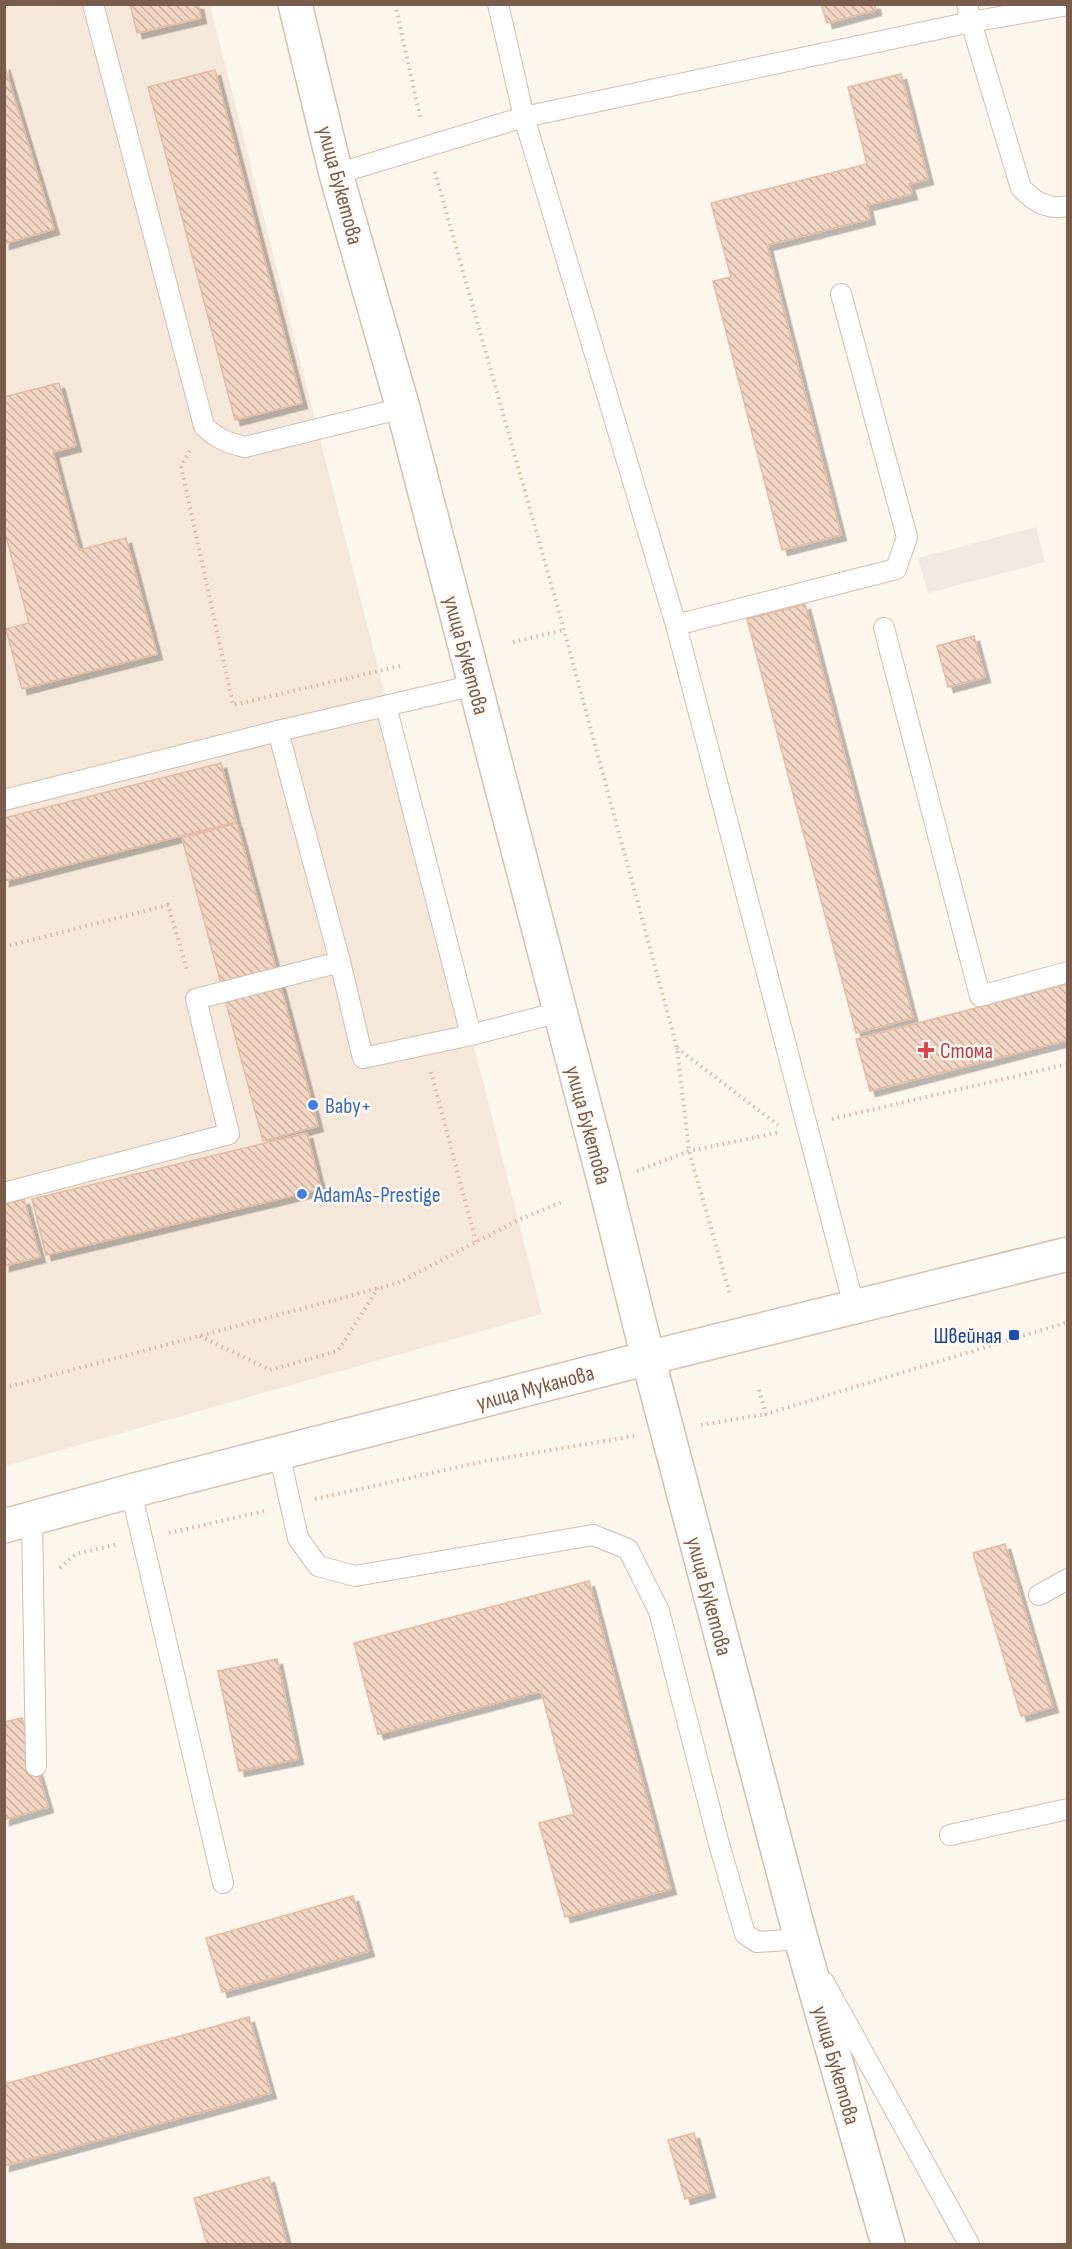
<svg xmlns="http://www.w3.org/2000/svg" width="1072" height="2249" font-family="'Sofia Sans Condensed',sans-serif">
  <defs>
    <pattern id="building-back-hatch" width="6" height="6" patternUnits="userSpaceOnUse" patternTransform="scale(1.5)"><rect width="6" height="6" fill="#f3d5c3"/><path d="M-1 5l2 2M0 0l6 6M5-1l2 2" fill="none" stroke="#cab0a1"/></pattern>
    <filter id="shadow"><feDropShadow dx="5.5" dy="5.5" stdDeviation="0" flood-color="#0004"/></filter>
  </defs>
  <rect width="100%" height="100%" fill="#fdf6ec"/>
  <polygon fill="#f5e8da" points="5,5 210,5 542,1314 5,1466"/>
  <polygon fill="#efe9e4" points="1036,527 1045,562 928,593 918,558"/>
  <g fill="url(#building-back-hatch)" stroke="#e6bba3" stroke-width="1.5" filter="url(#shadow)">
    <polygon points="130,4 198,4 201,18 137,33"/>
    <polygon points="821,4 875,4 876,10 827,23"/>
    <polygon points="4,64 54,229 4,244"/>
    <polygon points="215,70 302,403 235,420 148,87"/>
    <polygon points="901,74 928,179 909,184 912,194 867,205 870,219 767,245 841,535 782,550 713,281 731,277 711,203 867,164 848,87"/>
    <polygon points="59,383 76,446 53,452 79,550 126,538 157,654 22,689 6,629 29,623 4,529 4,397"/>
    <polygon points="805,604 913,1018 856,1033 747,619"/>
    <polygon points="974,636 985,677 948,687 937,646"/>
    <polygon points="221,763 236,822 4,881 4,818"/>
    <polygon points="237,823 318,1126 263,1141 182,838"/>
    <polygon points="1068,984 1068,1040 870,1091 856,1039"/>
    <polygon points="307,1133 321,1189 46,1255 32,1199"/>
    <polygon points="24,1199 40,1257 4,1266 4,1204"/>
    <polygon points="1005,1544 1053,1707 1021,1716 973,1553"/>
    <polygon points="589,1581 671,1889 565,1917 539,1823 574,1814 541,1691 378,1734 354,1643"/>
    <polygon points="277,1659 298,1759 239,1771 218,1671"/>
    <polygon points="22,1718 48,1807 4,1820 4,1722"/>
    <polygon points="353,1896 369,1951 222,1992 206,1938"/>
    <polygon points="249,2017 271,2093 4,2166 4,2084"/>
    <polygon points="694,2133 710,2192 685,2199 668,2140"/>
    <polygon points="269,2177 287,2244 207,2244 194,2198"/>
  </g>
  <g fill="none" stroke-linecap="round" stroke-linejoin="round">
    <defs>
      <g id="lane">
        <path d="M93,4l111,422c13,13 24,17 41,21l158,-39"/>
        <polyline points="498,4 524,117 676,625 854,1306"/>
        <polyline points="967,4 971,22 1068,5"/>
        <path d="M336,174l188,-57 447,-95 50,166c14,14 26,22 47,18"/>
        <polyline points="676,625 896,569 907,537 841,294"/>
        <polyline points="884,628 980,996 1068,972"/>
        <polyline points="386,706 471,1035"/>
        <polyline points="278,731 340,962 363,1058 471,1035 560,1012"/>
        <polyline points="4,800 278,731 475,685"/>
        <polyline points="4,1193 229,1134 196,999 340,962"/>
        <polyline points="279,1453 298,1538 318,1566 355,1576 593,1535 628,1549 659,1611 719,1844 745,1934 757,1942 801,1939 806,1948"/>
        <polyline points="131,1491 223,1883"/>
        <polyline points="32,1518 36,1766"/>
        <polyline points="1039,1595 1068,1579"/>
        <polyline points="950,1835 1068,1809"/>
        <polyline points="824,1982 969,2244"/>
      </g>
      <polyline id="street" points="648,1358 801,1939 888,2244"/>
      <g id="secondary">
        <polyline points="295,4 336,174 403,408 605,1184 648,1358"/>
        <polyline points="4,1526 131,1491 648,1358 1068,1254"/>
      </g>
    </defs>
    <use href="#lane" stroke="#d1beb0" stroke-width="22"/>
    <use href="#street" stroke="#d1beb0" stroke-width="36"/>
    <use href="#secondary" stroke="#d6c0b0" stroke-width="36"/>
    <g stroke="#d9b8a5" stroke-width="4" stroke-dasharray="1.5 4.5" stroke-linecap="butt">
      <polyline points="395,4 421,121"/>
      <polyline points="435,172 564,630 677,1048 689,1151 730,1294"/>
      <polyline points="190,451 181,466 233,705 404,665"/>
      <polyline points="513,642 564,630"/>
      <polyline points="4,947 168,905 188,973"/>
      <polyline points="677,1048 778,1125"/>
      <polyline points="431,1072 476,1242"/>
      <polyline points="832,1119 1068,1064"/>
      <polyline points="637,1171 689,1151 781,1132"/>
      <polyline points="200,1336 270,1370 338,1351 378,1288"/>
      <polyline points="4,1388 398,1283 518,1220 562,1202"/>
      <polyline points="759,1390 766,1414 1068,1322"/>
      <polyline points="701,1425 766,1414"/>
      <polyline points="315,1499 486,1461 634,1436"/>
      <polyline points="169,1533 264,1511"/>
      <polyline points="60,1568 76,1554 118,1544"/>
    </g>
    <use href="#lane" stroke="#fff" stroke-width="20"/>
    <use href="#street" stroke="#fff" stroke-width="33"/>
    <use href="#secondary" stroke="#fff" stroke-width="33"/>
  </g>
  <path fill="#e0444e" stroke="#fffaf3" stroke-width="2" d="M923 1041h6v6h6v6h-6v6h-6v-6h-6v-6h6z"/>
  <g fill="#3f7fe0" stroke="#fffaf3" stroke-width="2">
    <circle cx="313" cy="1105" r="6"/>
    <circle cx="302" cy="1194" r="6"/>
  </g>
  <rect fill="#1a4fb4" stroke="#fffaf3" stroke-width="2" x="1008" y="1329" width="12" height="12" rx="3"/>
  <g text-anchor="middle" stroke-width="5" stroke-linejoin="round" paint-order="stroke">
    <g font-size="22" fill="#7a5c4d" stroke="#fffaf3">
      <text transform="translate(341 185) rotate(75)" y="8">улица Букетова</text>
      <text transform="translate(467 655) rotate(75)" y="8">улица Букетова</text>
      <text transform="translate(589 1125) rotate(75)" y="8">улица Букетова</text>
      <text transform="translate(535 1387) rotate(-15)" y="8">улица Муканова</text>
      <text transform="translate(710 1596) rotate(75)" y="8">улица Букетова</text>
      <text transform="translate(837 2065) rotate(74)" y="8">улица Букетова</text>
    </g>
    <g font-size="22" fill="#be3a42" stroke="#fffaf3" text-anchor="start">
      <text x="940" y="1058">Стома</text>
    </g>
    <g font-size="22" fill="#366cbe" stroke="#fffaf3" text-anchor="start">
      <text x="325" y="1113">Baby+</text>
      <text x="314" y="1202">AdamAs-Prestige</text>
    </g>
    <g font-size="22" fill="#164399" stroke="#fffaf3" text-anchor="end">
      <text x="1002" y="1343">Швейная</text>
    </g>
  </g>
  <rect width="1072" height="2249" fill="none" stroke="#7a5c4d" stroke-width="12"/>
</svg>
